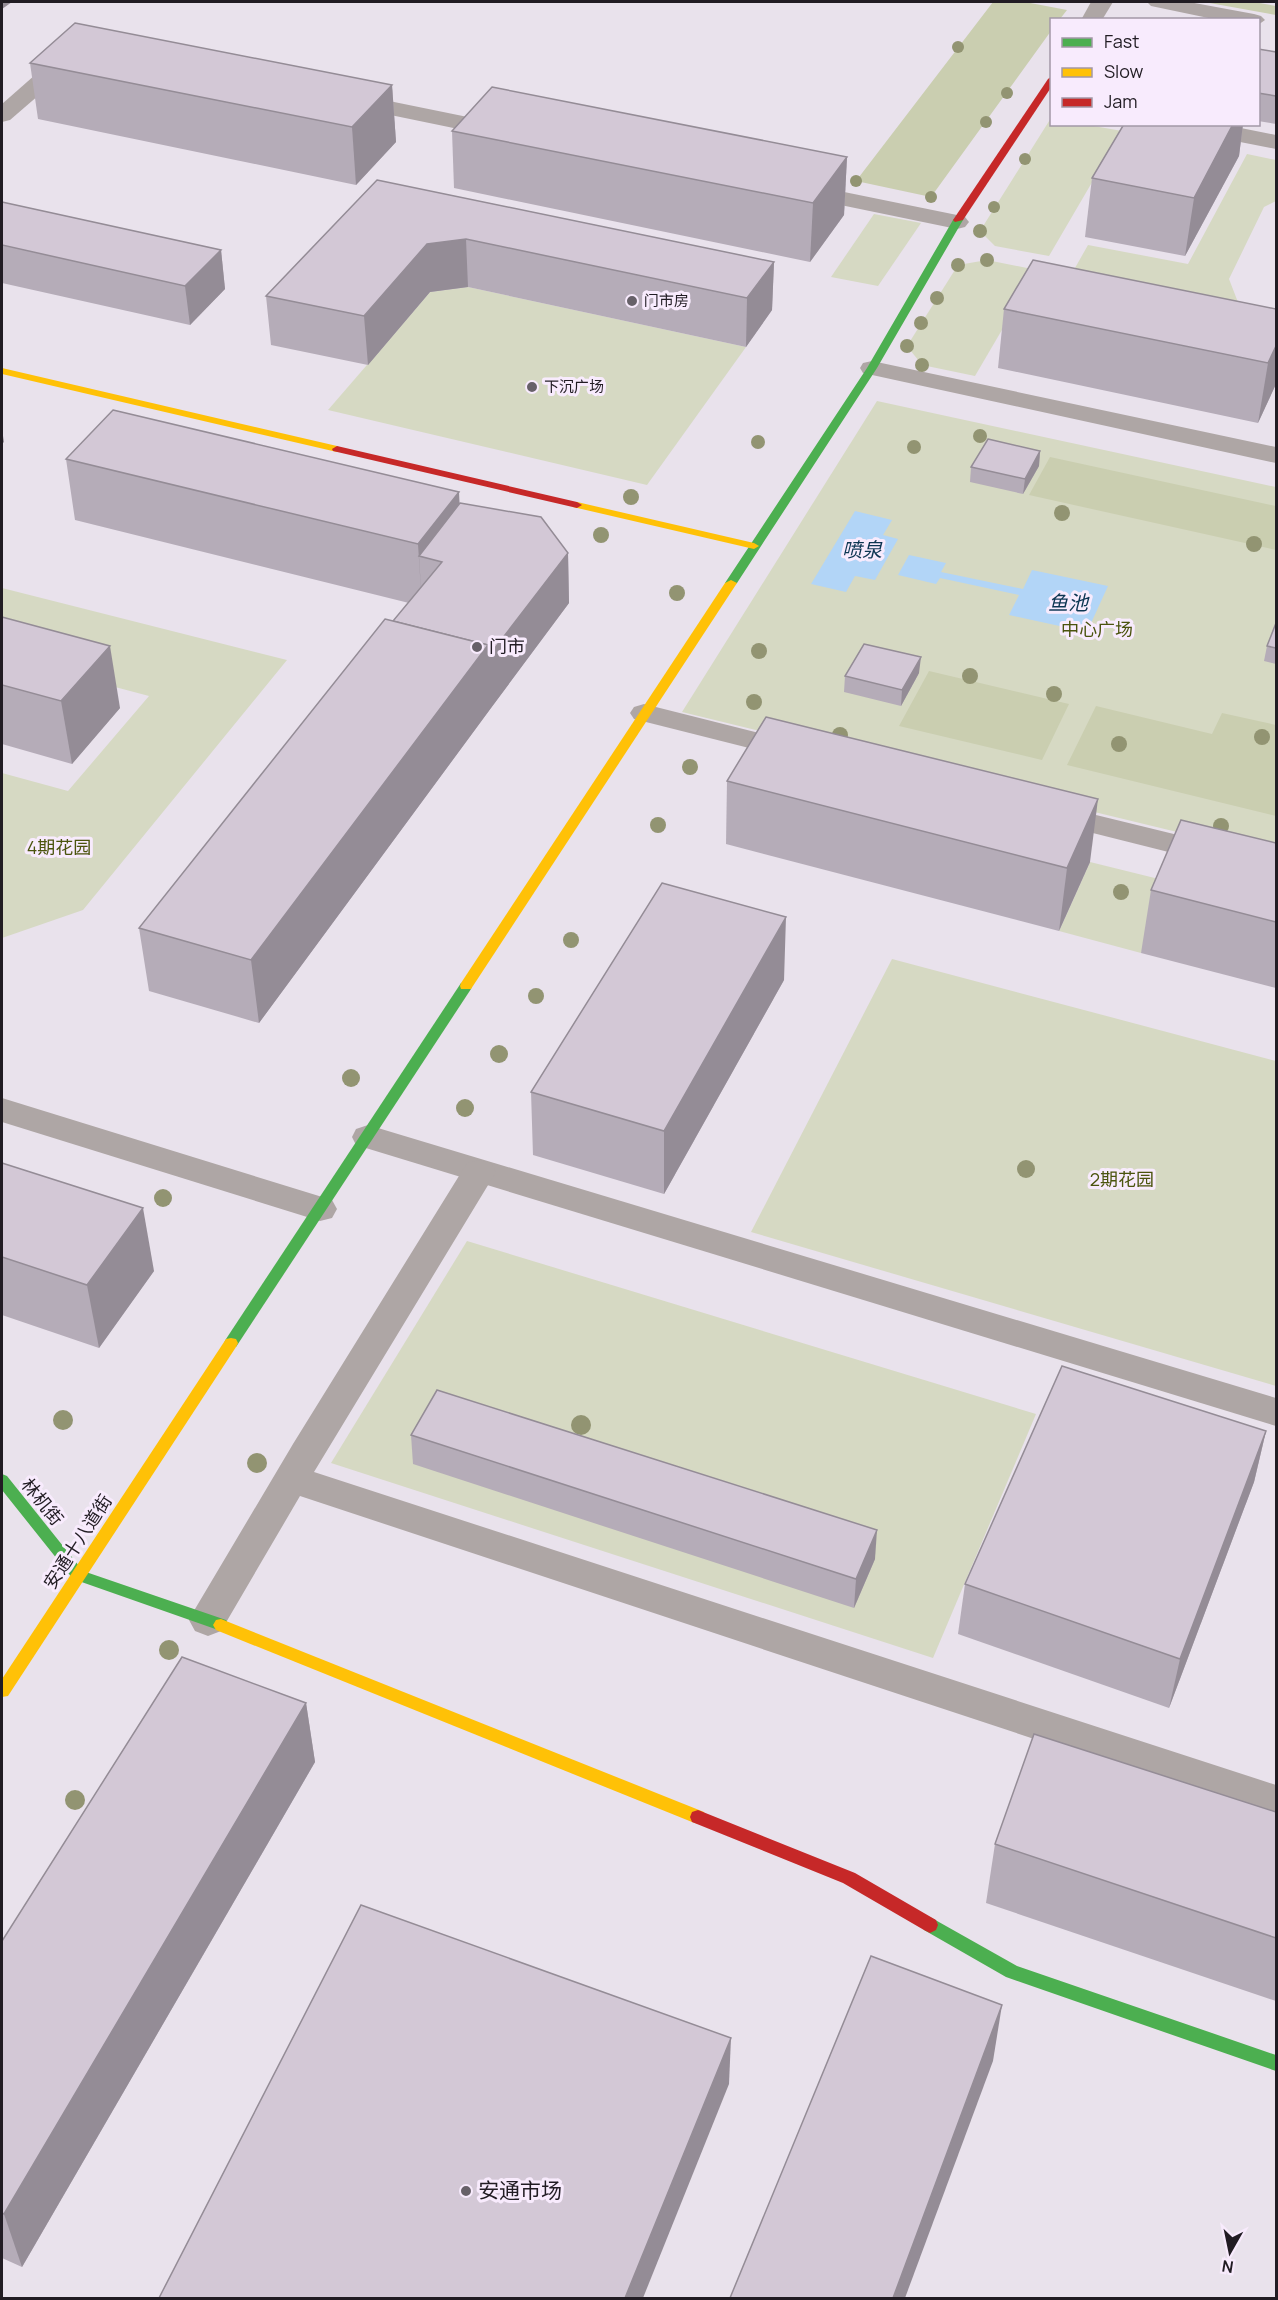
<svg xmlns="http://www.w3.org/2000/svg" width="1278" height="2300" font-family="Manrope,'Noto Sans SC',sans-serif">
  <rect width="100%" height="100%" fill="#e9e2ec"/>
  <g fill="#d6d9c3">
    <polygon points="1051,118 1052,124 1088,125 1122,131 1049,256 995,246 980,231"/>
    <polygon points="1247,154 1276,160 1276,201 1264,207 1229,279 1251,336 1058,298 1088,245 1188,264"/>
    <polygon points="874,214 921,223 878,286 831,277"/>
    <polygon points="987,260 1037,270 975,376 922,365 907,346 958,265"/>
    <polygon points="468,287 746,347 647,485 328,410 430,292"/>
    <polygon points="877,401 1276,487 1276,856 682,712"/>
    <polygon points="2,588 287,660 83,910 2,938 2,773 68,791 149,696 2,657"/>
    <polygon points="1090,862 1171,882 1141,953 1059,931"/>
    <polygon points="892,959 1276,1061 1276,1386 751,1232"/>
    <polygon points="467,1241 1036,1414 933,1658 331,1463"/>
  </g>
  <g fill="#caceb0">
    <polygon points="993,2 1025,2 1067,10 1060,19 1052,20 1051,31 931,197 856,181"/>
    <polygon points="1204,2 1254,2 1276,6 1276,15"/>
    <polygon points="1050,457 1276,506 1276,550 1029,495"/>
    <polygon points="929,671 1069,704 1042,760 899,726"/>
    <polygon points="1096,706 1212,734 1222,713 1276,725 1276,816 1067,765"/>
  </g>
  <g fill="#b2d5f7">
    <polygon points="855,511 892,520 883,535 898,539 875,580 855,576 846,592 811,584"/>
    <polygon points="909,555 946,563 941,572 1023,589 1032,570 1108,586 1087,632 1009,615 1019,595 940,578 936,584 898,575"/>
  </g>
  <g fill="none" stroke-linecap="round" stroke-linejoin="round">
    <g fill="#aea6a5" fill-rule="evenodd">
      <polygon points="1147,2 1189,2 1254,14 1261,16 1265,20 1258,25 1258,20 1218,20 1151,6"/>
      <polygon points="68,52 76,53 79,58 76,63 10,120 2,122 2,104 60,53"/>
      <polygon points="350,93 502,124 510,126 513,131 510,136 502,138 342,105 339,100 342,95"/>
      <polygon points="1173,124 1221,124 1276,135 1276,149 1184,131 1176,129"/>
      <polygon points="800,183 957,215 965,217 969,222 965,227 957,229 792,195 789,190 792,185"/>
      <polygon points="872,361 1276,447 1276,463 863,373 860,368 863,363"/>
      <polygon points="644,704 807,745 811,751 807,757 797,760 634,719 630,713 634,707"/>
      <polygon points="1051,804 1276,859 1276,879 1041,820 1036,813 1041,806"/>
      <polygon points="2,1098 332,1200 337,1209 332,1218 320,1221 2,1122"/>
      <polygon points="368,1125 1276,1398 1276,1426 356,1145 352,1137 356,1129"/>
    </g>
    <g fill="#aea6a5" fill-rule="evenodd">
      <polygon points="1091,2 1113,2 1102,20 1081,20"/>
      <polygon points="479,1160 491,1163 496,1172 314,1472 1276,1785 1276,1819 300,1496 221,1631 208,1636 195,1631 189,1620 195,1609 293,1444 467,1163"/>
    </g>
    <g fill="#4caf50" fill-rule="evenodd">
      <polygon points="958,217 963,220 877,368 737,583 731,586 727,585 725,583 867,368 953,220"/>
      <polygon points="466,982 472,986 471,989 236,1347 226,1347 224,1343 226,1339 461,983"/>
      <polygon points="2,1474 7,1476 83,1571 226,1620 229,1625 226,1630 221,1631 73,1579 2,1490"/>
      <polygon points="930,1917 1017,1966 1276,2055 1276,2071 1006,1977 924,1930 922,1925 924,1920"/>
    </g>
    <g fill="#ffc107" fill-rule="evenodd">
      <polygon points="2,368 337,446 342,449 337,452 2,374"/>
      <polygon points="577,502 754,543 759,546 754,549 573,507 573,503"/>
      <polygon points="731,580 737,583 471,989 461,989 460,986 461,983 725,583"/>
      <polygon points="231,1338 236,1339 238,1343 236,1347 8,1696 2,1697 2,1679 226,1339"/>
      <polygon points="221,1619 704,1812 706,1817 704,1822 698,1824 692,1822 216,1630 213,1625 216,1620"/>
    </g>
    <g fill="#c62828" fill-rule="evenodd">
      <polygon points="1052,76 1052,86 963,220 955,222 953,220 1048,79"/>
      <polygon points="337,446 577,502 582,505 577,508 333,451 332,449"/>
      <polygon points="698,1810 855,1873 936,1920 938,1925 936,1930 930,1933 924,1930 843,1883 692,1822 690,1817 692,1812"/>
    </g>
  </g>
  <g fill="#929472">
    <circle cx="958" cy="47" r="6"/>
    <circle cx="1007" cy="93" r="6"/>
    <circle cx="986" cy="122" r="6"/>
    <circle cx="1025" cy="159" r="6"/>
    <circle cx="856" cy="181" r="6"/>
    <circle cx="931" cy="197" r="6"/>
    <circle cx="994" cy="207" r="6"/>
    <circle cx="980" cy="231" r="7"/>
    <circle cx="987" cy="260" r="7"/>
    <circle cx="958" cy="265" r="7"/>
    <circle cx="937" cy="298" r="7"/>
    <circle cx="921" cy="323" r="7"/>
    <circle cx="907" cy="346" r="7"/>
    <circle cx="922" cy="365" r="7"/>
    <circle cx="980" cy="436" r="7"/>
    <circle cx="758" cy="442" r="7"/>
    <circle cx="914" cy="447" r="7"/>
    <circle cx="631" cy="497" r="8"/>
    <circle cx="1062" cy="513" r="8"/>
    <circle cx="601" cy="535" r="8"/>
    <circle cx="1254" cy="544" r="8"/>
    <circle cx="677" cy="593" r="8"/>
    <circle cx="759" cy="651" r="8"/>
    <circle cx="970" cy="676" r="8"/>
    <circle cx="1054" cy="694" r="8"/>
    <circle cx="754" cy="702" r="8"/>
    <circle cx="840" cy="735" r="8"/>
    <circle cx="1262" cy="737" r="8"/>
    <circle cx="1119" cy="744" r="8"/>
    <circle cx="690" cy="767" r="8"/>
    <circle cx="658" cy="825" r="8"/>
    <circle cx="1221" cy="826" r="8"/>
    <circle cx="1121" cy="892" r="8"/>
    <circle cx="571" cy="940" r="8"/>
    <circle cx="536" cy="996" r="8"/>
    <circle cx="499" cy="1054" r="9"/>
    <circle cx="351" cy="1078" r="9"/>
    <circle cx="465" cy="1108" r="9"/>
    <circle cx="1026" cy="1169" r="9"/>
    <circle cx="163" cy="1198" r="9"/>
    <circle cx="63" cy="1420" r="10"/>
    <circle cx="581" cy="1425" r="10"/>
    <circle cx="257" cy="1463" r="10"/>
    <circle cx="169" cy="1650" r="10"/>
    <circle cx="75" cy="1800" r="10"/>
  </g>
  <g fill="#b5acb8">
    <polygon points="1258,49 1276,52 1276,124 1258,121"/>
    <polygon points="30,63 392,85 396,142 356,185 38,119"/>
    <polygon points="1124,124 1243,124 1239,156 1185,256 1085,237 1092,178"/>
    <polygon points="452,131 847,157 844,215 810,262 454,188"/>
    <polygon points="377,180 774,262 772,310 746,347 468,287 430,292 368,365 271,345 266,296"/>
    <polygon points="2,202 221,250 225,289 190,325 2,283"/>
    <polygon points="1004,309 1276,309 1276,384 1258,423 998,368"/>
    <polygon points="1040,451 1039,466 1023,494 970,482 971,467"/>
    <polygon points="66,459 460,503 568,553 569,603 491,708 259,1023 149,991 139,928 409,603 75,520"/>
    <polygon points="2,617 120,708 72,764 2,744"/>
    <polygon points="1276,623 1276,664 1264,661 1267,646"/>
    <polygon points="919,673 901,706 844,692 845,676"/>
    <polygon points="727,781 1090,862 1059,931 726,844"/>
    <polygon points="1276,843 1276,988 1141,953 1151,890"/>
    <polygon points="784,980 664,1194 533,1155 531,1092"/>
    <polygon points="2,1163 154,1271 99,1348 2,1315"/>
    <polygon points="1266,1431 1254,1482 1169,1708 958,1634 965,1584"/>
    <polygon points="411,1435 875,1559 854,1608 413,1464"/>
    <polygon points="306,1703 315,1762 22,2267 2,2258 2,1941"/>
    <polygon points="1276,1812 1276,2001 986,1903 995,1844"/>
  </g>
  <g fill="#948c96">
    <polygon points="2,2 12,2 2,9"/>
    <polygon points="392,85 396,142 356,185 352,127"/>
    <polygon points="1233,124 1243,124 1239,156 1185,256 1194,198"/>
    <polygon points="847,157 844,215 810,262 813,203"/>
    <polygon points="466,239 468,287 430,292 368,365 364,316 427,244"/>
    <polygon points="221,250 225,289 190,325 185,286"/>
    <polygon points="774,262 772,310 746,347 747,298"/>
    <polygon points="1276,346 1276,384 1258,423 1268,363"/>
    <polygon points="2,430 4,442 2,444"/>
    <polygon points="1040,451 1039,466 1023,494 1025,479"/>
    <polygon points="459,492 462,553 442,562 419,556 422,606 418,544"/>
    <polygon points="568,553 569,603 491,708 259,1023 251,960 488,645"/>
    <polygon points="110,646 120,708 72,764 61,701"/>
    <polygon points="921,657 919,673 901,706 902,690"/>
    <polygon points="1098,799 1090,862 1059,931 1067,868"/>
    <polygon points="786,917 784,980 664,1194 664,1131"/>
    <polygon points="143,1208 154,1271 99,1348 87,1285"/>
    <polygon points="1266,1431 1254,1482 1169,1708 1180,1659"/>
    <polygon points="877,1530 875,1559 854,1608 856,1579"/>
    <polygon points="306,1703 315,1762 22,2267 4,2214"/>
    <polygon points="1002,2005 993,2061 905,2298 893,2298"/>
    <polygon points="731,2038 729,2084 643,2298 625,2298"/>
  </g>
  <g fill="#d3c8d6" stroke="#948c96" stroke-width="1.5">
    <polygon points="75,23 392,85 352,127 30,63"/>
    <polygon points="1258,49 1276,52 1276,96 1258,93"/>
    <polygon points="492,87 847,157 813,203 452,131"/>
    <polygon points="1124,124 1233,124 1194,198 1092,178"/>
    <polygon points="377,180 774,262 747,298 466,239 427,244 364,316 266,296"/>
    <polygon points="2,202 221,250 185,286 2,245"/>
    <polygon points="1033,260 1276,309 1276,346 1268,363 1004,309"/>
    <polygon points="113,410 459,492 418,544 66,459"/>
    <polygon points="988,439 1040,451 1025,479 971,467"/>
    <polygon points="460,503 541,517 568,553 488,657 488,645 393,621 442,562 419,556"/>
    <polygon points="2,617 110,646 61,701 2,685"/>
    <polygon points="385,619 488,645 251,960 139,928"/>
    <polygon points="1276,623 1276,648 1267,646"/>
    <polygon points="864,644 921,657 902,690 845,676"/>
    <polygon points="766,717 1098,799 1067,868 727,781"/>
    <polygon points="1181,820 1276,843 1276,922 1151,890"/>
    <polygon points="662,883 786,917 664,1131 531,1092"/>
    <polygon points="2,1163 143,1208 87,1285 2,1257"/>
    <polygon points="1062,1366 1266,1431 1180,1659 965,1584"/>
    <polygon points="437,1390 877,1530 856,1579 411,1435"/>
    <polygon points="182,1657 306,1703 4,2214 2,2213 2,1941"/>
    <polygon points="1034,1734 1276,1812 1276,1938 995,1844"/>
    <polygon points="361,1905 731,2038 625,2298 159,2298"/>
    <polygon points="871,1956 1002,2005 893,2298 730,2298"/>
  </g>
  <g fill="#676169" stroke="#f8ebfd" stroke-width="2">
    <circle cx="632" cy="301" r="6"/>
    <circle cx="532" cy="387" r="6"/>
    <circle cx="477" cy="647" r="6"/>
    <circle cx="466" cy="2191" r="6"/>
  </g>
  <g text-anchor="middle" stroke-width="6" stroke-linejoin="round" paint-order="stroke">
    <g font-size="15" fill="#211c23" stroke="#f8ebfd" text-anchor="start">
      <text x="644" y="306">门市房</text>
      <text x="544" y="392">下沉广场</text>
    </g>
    <g font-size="18" fill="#4b540e" stroke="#f8ebfd">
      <text x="1097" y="636">中心广场</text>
      <text x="59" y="854">4期花园</text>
      <text x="1122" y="1186">2期花园</text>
    </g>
    <g font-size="18" fill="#211c23" stroke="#f8ebfd" text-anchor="start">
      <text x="489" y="653">门市</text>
    </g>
    <g font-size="18" fill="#211c23" stroke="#f8ebfd">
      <text transform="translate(42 1502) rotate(51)" y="6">林机街</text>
      <text transform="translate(78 1542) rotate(-57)" y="6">安通十八道街</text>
    </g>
    <g font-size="20" font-style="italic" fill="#0c3552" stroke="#f8ebfd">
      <text x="862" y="557">喷泉</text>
      <text x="1068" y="610">鱼池</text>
    </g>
    <g font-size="21" fill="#211c23" stroke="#f8ebfd" text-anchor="start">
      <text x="478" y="2198">安通市场</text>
    </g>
  </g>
  <rect width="1278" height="2300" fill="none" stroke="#211c23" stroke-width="6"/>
  <rect x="1050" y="18" width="210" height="108" fill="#f8ebfd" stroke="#a298a6" stroke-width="1.5"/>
  <rect x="1062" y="38" width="30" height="9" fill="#4caf50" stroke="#a298a6" stroke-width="1.5"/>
  <text x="1104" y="48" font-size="18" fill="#211c23">Fast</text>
  <rect x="1062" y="68" width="30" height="9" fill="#ffc107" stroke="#a298a6" stroke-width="1.5"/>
  <text x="1104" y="78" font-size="18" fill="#211c23">Slow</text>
  <rect x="1062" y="98" width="30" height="9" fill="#c62828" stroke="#a298a6" stroke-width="1.5"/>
  <text x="1104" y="108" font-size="18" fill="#211c23">Jam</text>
  <g transform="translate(1230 2252) rotate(189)" stroke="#f8ebfd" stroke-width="4.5" paint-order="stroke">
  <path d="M0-4.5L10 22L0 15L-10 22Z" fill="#211c23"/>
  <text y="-9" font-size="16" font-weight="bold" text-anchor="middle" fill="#211c23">N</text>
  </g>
</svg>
